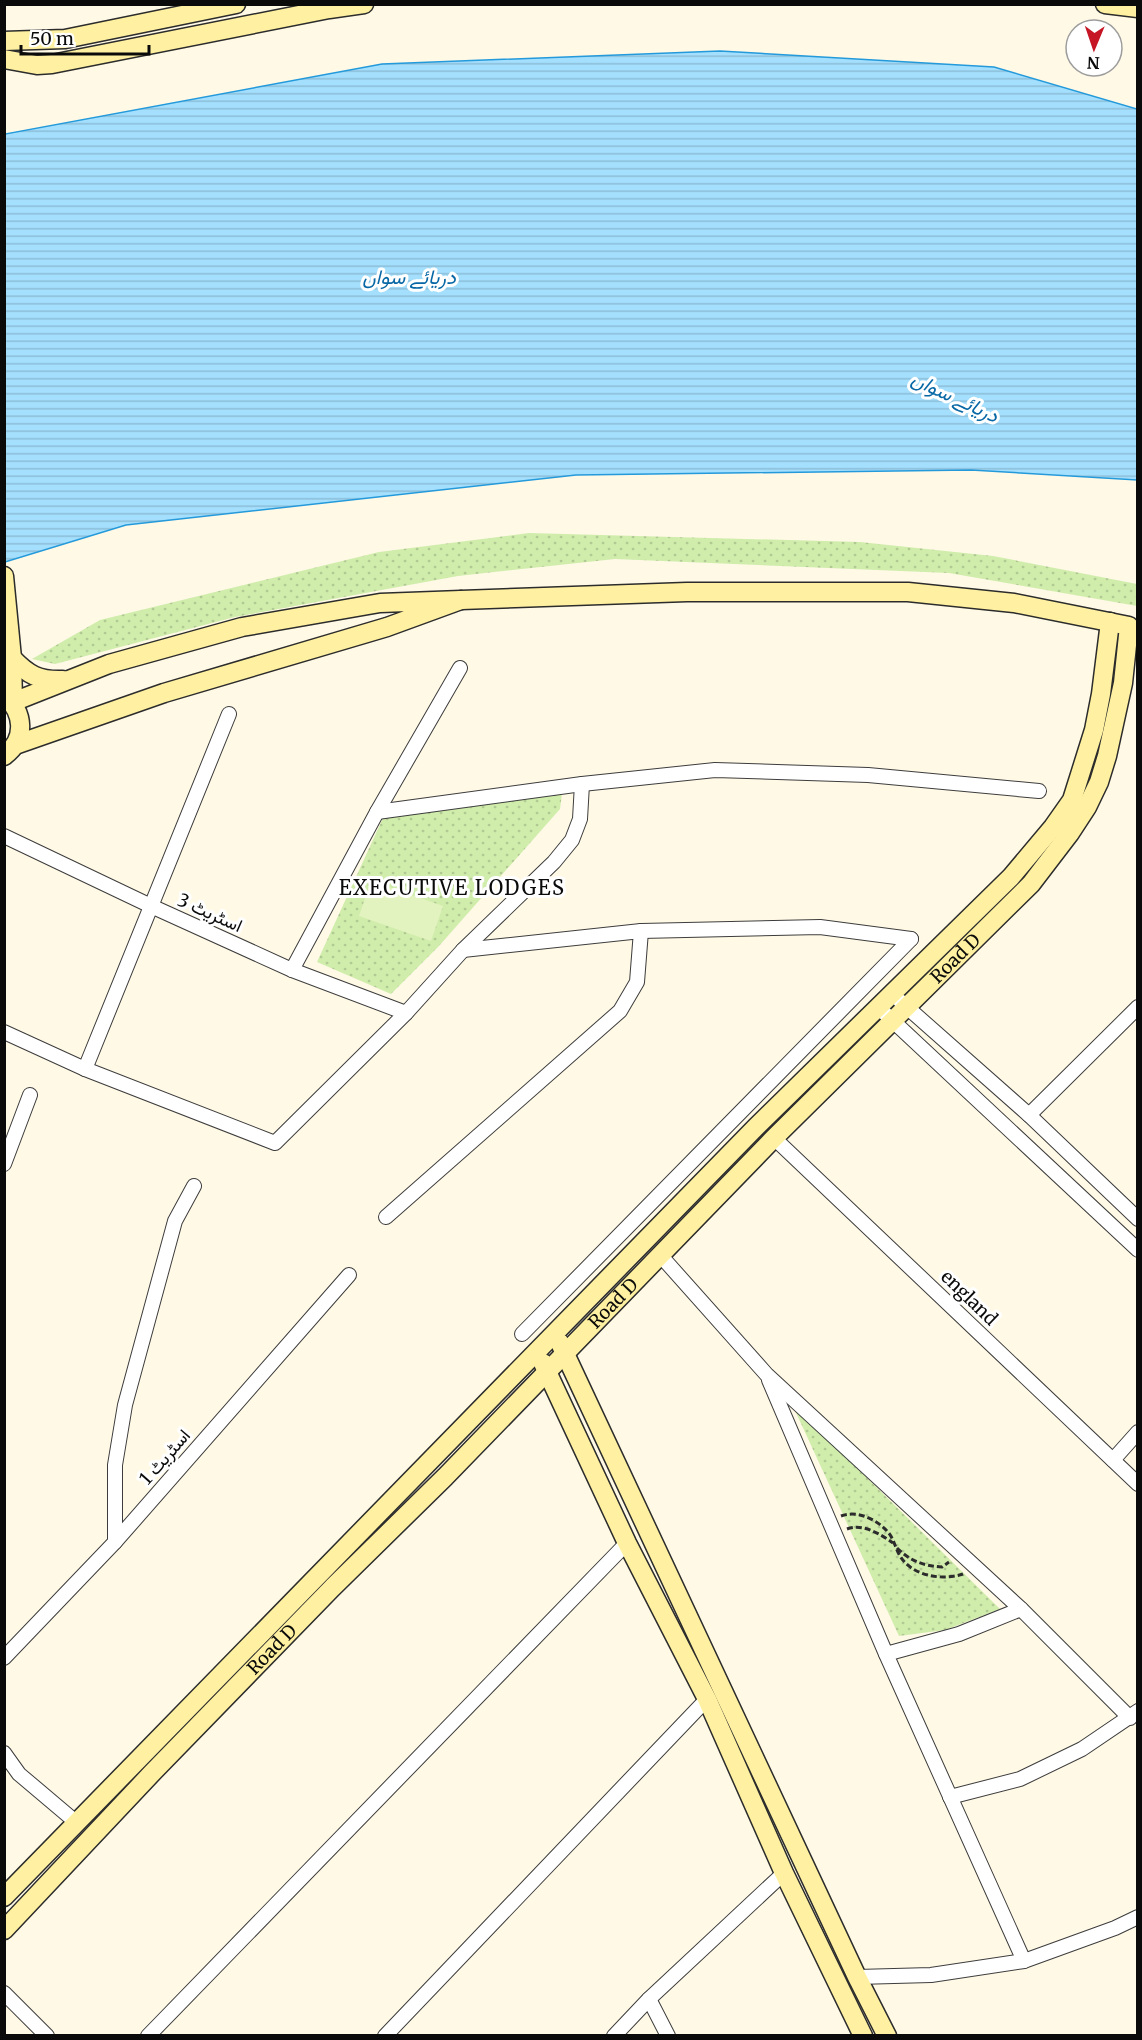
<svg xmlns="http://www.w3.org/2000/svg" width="1142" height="2040" font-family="Merriweather,Vazirmatn,serif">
  <defs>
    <pattern id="green-dots" width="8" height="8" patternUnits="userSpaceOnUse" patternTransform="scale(1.5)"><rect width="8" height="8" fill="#d0edac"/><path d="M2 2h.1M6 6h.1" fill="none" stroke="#b1ca93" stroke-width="1.8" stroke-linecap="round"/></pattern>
    <pattern id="water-rules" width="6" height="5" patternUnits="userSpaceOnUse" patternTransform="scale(1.5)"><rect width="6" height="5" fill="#a4dffd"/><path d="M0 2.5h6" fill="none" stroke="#8cbed8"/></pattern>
  </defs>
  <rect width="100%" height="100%" fill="#fff9e6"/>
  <g fill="url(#green-dots)">
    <polygon points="529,533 860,542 993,556 1137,584 1137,606 949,573 615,559 458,576 235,617 55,664 32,659 100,620 379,552"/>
    <polygon points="562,793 560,809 439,946 391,994 317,962 383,818"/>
    <polygon points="792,1404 1000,1609 945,1630 899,1636"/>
  </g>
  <polygon fill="#e3f3bf" points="371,881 443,906 431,941 359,916"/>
  <polygon fill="url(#water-rules)" stroke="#249adb" stroke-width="1.5" points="720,51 994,67 1137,109 1137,480 971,470 576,475 126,525 5,562 5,134 382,64"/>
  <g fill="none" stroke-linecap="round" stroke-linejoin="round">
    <defs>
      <g id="street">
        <polyline points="377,812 582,784 715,770 868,775 1039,791"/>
        <polyline points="4,836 151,906 292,970 406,1013"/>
        <polyline points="463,950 641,931 820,927 911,939"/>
        <polyline points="292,970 377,812 460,668"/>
        <polyline points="900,1001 1029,1115 1138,1219"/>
        <polyline points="878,1007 1138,1250"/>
        <polyline points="4,1032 85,1069 275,1143 406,1013 463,950 554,862 572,840 580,819 582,784"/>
        <polyline points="85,1069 229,714"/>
        <polyline points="1029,1115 1138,1007"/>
        <polyline points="774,1138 1138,1484"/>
        <polyline points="4,1164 30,1095"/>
        <polyline points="386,1217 620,1011 637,982 641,931"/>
        <polyline points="661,1256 767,1375 1021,1609 1130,1718"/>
        <polyline points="522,1334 911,939"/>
        <polyline points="769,1380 886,1654 1024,1961"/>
        <polyline points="1113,1460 1138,1432"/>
        <polyline points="115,1542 115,1465 125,1405 175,1221 194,1186"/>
        <polyline points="886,1654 959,1634 1021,1609"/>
        <polyline points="4,1658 115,1542 349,1275"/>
        <polyline points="4,1753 19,1774 77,1823"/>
        <polyline points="950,1797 1020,1779 1082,1749 1138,1711"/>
        <polyline points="857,1977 931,1975 1024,1961 1115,1928 1138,1917"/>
        <polyline points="4,1993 47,2036"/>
        <polyline points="649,1999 668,2036"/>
        <polyline points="148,2036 627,1543"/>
        <polyline points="385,2036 707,1699"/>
        <polyline points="614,2036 649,1999 784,1873"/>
      </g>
      <g id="secondary">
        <polyline points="1105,4 1138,8"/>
        <polyline points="4,41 65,39 236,4"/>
        <polyline points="4,59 37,65 52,64 329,9 364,4"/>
        <polyline points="4,576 12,658 13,702"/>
        <path d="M12,658c16,17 27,23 51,22"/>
        <path d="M4,695c20,17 23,44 0,61"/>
        <polyline points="13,702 109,664 242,627 380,603 461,600 387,627 164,693 15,745"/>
        <polyline points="560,1343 857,1977 887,2036"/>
        <polyline points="543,1363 627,1543 707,1699 784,1873 863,2036"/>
        <polyline points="4,1897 756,1127 1011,877 1053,827 1072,800 1094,730 1101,694 1110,622"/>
        <path id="s1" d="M4,1930l148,-157 181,-186 112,-110 329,-339 257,-254 39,-51 17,-26 12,-25 8,-26 16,-73 6,-57 -115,-23 -106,-11h-221l-226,8"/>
      </g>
    </defs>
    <use href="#street" stroke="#3d3d3d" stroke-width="16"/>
    <use href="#secondary" stroke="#2c2c2c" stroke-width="21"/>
    <g stroke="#2c2c2c" stroke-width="3" stroke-dasharray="6 3" stroke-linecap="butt">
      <path d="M841,1516c16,-6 35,3 46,15 7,7 8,17 13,25 12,20 42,25 63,18"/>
      <path d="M847,1529c16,-6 33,5 46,14"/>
      <path d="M897,1548c13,13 27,18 45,19l7,-5"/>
    </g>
    <use href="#street" stroke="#fff" stroke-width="14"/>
    <use href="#secondary" stroke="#fff1a1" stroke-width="18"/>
  </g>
  <g text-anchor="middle" stroke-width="6" stroke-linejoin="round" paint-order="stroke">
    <g font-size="18" fill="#0a0a0a" stroke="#fff">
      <text transform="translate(210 913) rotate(24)" y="6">اسٹریٹ 3</text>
      <text dy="6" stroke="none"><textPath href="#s1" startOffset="1360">Road D</textPath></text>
      <text transform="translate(969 1298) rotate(44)" y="6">england</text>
      <text dy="6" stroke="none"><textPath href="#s1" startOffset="874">Road D</textPath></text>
      <text transform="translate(165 1457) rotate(-49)" y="6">اسٹریٹ 1</text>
      <text dy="6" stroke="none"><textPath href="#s1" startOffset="388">Road D</textPath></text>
    </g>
    <g font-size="20" font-style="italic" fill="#0868a6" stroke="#fff">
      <text x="409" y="284">دریائے سواں</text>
      <text transform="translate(955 397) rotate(25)" y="7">دریائے سواں</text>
    </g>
    <g font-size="20" letter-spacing="1.5" fill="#0a0a0a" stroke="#fff">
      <text x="452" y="895">EXECUTIVE LODGES</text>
    </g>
  </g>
  <rect width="1142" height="2040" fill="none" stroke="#0a0a0a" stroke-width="12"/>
  <g transform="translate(1094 48) rotate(182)"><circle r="28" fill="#ffffff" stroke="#9d9d9d" stroke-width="1.5"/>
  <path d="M0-4.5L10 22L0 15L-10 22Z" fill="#c61525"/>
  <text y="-9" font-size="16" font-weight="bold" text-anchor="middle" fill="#0a0a0a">N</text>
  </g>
  <path d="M21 45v9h128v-9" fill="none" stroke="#0a0a0a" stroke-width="3"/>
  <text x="30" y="45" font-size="18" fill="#0a0a0a" stroke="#ffffff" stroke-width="4.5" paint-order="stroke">50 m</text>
</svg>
